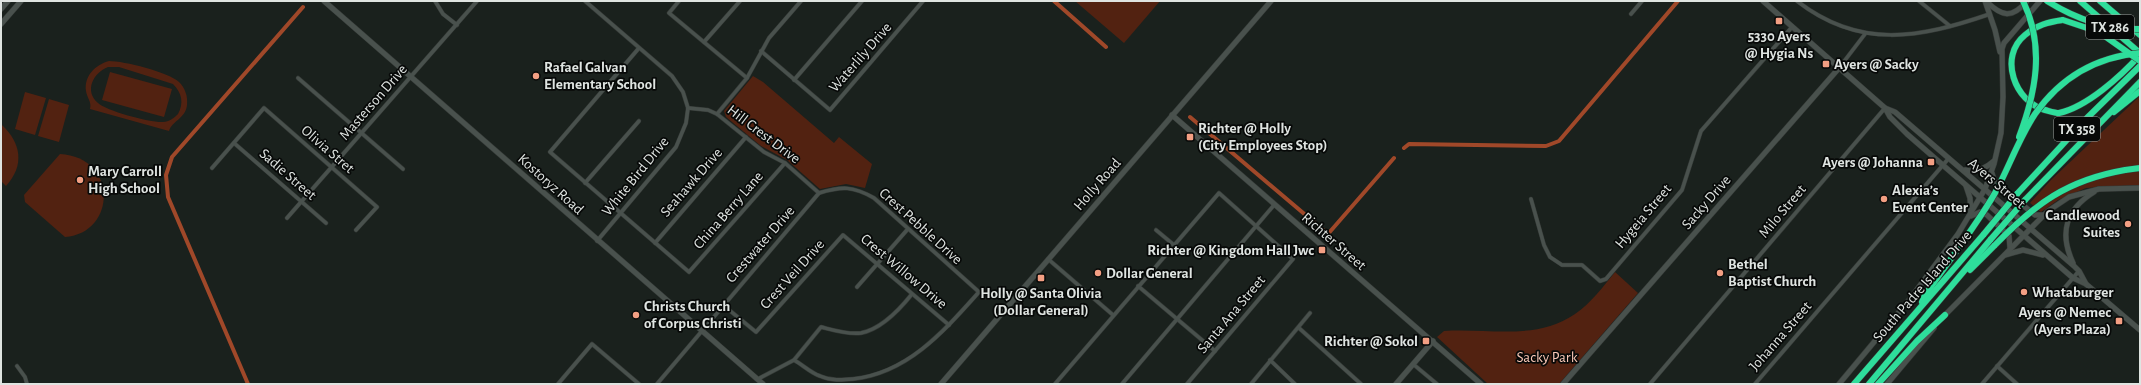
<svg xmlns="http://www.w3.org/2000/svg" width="2141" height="385" font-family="'Alegreya Sans',sans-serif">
  <rect width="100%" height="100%" fill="#1a211d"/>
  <g fill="#522211" fill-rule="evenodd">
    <polygon points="1075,1 1160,1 1124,43"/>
    <path d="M109,61c15,0 59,11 70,21 6,6 9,14 8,23 -1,13 -15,16 -18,26l-79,-22c2,-7 -3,-11 -4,-18 -2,-15 9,-26 23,-30zM108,67h11l54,17c9,9 11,19 5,30 -4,4 -9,8 -15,8 -11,1 -57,-11 -65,-19 -14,-12 -5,-30 10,-36z"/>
    <polygon points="110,72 172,89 164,117 102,100"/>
    <polygon points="753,76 763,82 834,143 839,137 872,164 865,188 846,184 820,189 787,160 761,146 726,117 724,111"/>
    <polygon points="25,92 46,98 35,135 15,129"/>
    <polygon points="2140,96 2140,185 2086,188 2058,200 2041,212 2030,203 2051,180"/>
    <polygon points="49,99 69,105 59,142 38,136"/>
    <path d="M2,125c19,18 23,40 4,61l-5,-5z"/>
    <path d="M60,154c58,3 57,79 5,83l-40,-35 -1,-7z"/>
    <path d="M1615,272l23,21 -79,91h-71l-51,-47 7,-6c45,-3 92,10 131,-17 16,-11 28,-27 40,-42z"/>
  </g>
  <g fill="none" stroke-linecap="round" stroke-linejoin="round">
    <g stroke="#a04829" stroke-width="4">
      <polyline points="1054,1 1106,47"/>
      <polyline points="1190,117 1328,234 1394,158"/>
      <polyline points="1404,148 1409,144 1546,146 1559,141 1678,1"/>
      <polyline points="248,384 168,197 166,175 172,157 303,7"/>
    </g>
    <defs>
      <g id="street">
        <polyline points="435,1 443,14 457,25"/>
        <polyline points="585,1 672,76 683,92 688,108 686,123 676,147 597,241"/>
        <polyline points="679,1 669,13 747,78"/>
        <path d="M1797,1c63,49 123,37 193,13"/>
        <polyline points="1919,1 1950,26"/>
        <polyline points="1631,14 1642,1"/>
        <polyline points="704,42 740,1"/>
        <polyline points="639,48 550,152 689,272 785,163"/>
        <polyline points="761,51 830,110 923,1"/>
        <polyline points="1839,68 1865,34"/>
        <polyline points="298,78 403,169"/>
        <polyline points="794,80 862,1"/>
        <polyline points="688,108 708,110 717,114 764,152 785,163 819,193"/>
        <polyline points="717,114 747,78 769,38 801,1"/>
        <polyline points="234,143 326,223"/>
        <polyline points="212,168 264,108 377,207 356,230"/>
        <polyline points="585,183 639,121"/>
        <polyline points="1531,199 1544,245 1550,257 1562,265 1582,265 1600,281 1606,279 1682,190 1701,131 1792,27"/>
        <polyline points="287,218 477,1"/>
        <polyline points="1156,230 1174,245"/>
        <polyline points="655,243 746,137"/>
        <polyline points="1048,259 1113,315"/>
        <polyline points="1138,286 1215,351"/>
        <polyline points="857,287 907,230"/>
        <polyline points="723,305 756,332 843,235 949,325"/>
        <polyline points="1299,328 1361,384"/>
        <path d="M794,360c9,5 17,13 26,16 11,5 22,4 33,3 55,-6 91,-48 126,-87l-105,-94c-21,-12 -32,-12 -55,-5"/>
        <polyline points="1270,360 1295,384"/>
        <polyline points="1413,364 1437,384"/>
        <polyline points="17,366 25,377 27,384"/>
        <polyline points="1997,366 2017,384"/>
        <path d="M758,379l36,-19 27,-33c12,3 28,8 40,6 21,-4 39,-24 51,-39"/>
        <polyline points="558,384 592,344 639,384"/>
        <polyline points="657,384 819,193"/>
        <polyline points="1055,384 1219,193 1293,259 1187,384"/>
        <polyline points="1122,384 1274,205"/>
        <polyline points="1251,384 1310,313"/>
        <polyline points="1650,384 1885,108"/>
        <polyline points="1755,384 1949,158"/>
        <polyline points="1982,384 2079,271"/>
      </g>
      <g id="secondary">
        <polyline points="324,1 763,384"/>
        <polyline points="1763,1 1885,108 1890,117 1907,134 2073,278 2086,284 2140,330"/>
        <polyline points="1985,1 1995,30 2000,52"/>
        <path d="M1986,1c16,16 26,18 41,0"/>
        <polyline points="1,9 8,1"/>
        <polyline points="1,24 21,1"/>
        <polyline points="1885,108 1895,112 2074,266 2079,271 2086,284"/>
        <polyline points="1172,115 1481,384"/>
        <path d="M1965,170c11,3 21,-2 29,-9"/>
        <polyline points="1992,173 1995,183 2035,215 2043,215"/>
        <polyline points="1966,186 1970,198 1971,213"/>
        <polyline points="1971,216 1980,212 1987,215 2009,236 2010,248"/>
        <polyline points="2005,255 2023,250 2043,255"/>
        <path d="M2073,263c-14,-30 -8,-53 21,-71"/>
        <polyline points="1943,317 2048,211 2069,197 2099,189 2140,188"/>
        <polyline points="941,384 1271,1"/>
        <polyline points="1396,384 1433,341"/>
        <polyline points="1563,384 1839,68"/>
        <polyline points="1839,384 1910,299 1958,234 1985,189 1994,164 2001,133 2003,97 2002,49 2004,43 2040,1"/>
        <polyline points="1887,384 1934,328"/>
      </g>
      <g id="highway">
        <polyline points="2080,1 2140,53"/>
        <polyline points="2100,1 2140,35"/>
        <path d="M2063,20c-15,2 -26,5 -38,15 -27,22 -10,67 20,75 4,1 10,3 14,3 28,-6 62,-37 81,-58"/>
        <polyline points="2114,112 2140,91"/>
        <polyline points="2125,170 2140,168"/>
        <polyline points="2017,194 2087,118 2140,66"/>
        <polyline points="2025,200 2140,82"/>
        <polyline points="1970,270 1995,245"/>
        <polyline points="1922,302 1925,295 1965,239"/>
        <polyline points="1854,384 1984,234"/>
        <polyline points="1869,384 1991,239"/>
        <polyline points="1878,384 1917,341 1945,315"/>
      </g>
    </defs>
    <use href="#street" stroke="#353a37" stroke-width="4.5"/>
    <use href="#secondary" stroke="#353a37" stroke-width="6"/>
    <use href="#highway" stroke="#353a37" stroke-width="7"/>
    <use href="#street" stroke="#49514d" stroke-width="3.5"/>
    <use href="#secondary" stroke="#49514d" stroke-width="5"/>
    <use href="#highway" stroke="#2ede9b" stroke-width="6"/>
    <defs>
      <g id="highway-bridge">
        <path d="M2047,1c29,18 59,29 93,28"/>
        <polyline points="2063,20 2099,32 2140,61"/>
        <path d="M2019,137c17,-45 26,-91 4,-136"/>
        <polyline points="1984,234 2017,194"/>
        <path d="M1965,239c10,-15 21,-30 30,-46 14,-26 24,-55 40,-79 26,-37 61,-57 105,-61"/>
        <polyline points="1991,239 2025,200"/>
        <path d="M1995,245c40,-41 72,-65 130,-75"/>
      </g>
    </defs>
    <use href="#highway-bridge" stroke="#353a37" stroke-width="7" stroke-linecap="butt"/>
    <use href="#highway-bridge" stroke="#2ede9b" stroke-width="6"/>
  </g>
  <g fill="#f39f83" stroke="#070908" stroke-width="1.5">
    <rect x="1775" y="17" width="8" height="8" rx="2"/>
    <rect x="1822" y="60" width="8" height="8" rx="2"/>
    <circle cx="536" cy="76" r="4"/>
    <rect x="1186" y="133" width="8" height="8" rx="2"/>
    <rect x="1927" y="158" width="8" height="8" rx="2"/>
    <circle cx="80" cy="180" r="4"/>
    <circle cx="1884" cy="199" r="4"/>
    <circle cx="2128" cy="224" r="4"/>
    <rect x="1318" y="246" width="8" height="8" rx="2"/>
    <circle cx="1098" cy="273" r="4"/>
    <circle cx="1720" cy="273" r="4"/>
    <rect x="1037" y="274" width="8" height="8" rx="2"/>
    <circle cx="2024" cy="292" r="4"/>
    <circle cx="636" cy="315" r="4"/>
    <rect x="2115" y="317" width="8" height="8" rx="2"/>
    <rect x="1422" y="337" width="8" height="8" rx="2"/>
  </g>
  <g text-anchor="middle" stroke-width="3.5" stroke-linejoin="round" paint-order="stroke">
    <g fill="#070908" stroke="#9ea2a0" stroke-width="1">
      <rect x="2086" y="15" width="48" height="24" rx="3"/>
      <rect x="2054" y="117" width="46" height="24" rx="3"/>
    </g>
    <g font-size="14" font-weight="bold" fill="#dfe4e1">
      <text x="2110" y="32">TX 286</text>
      <text x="2077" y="134">TX 358</text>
    </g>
    <g font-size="15" font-weight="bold" fill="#dfe4e1" stroke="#070908" text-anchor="start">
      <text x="1779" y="41" text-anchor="middle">5330 Ayers<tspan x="1779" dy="17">@ Hygia Ns</tspan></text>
      <text x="1834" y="69">Ayers @ Sacky</text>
      <text x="544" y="72">Rafael Galvan<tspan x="544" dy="17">Elementary School</tspan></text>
      <text x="1198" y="133">Richter @ Holly<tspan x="1198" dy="17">(City Employees Stop)</tspan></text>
      <text x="1923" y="167" text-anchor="end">Ayers @ Johanna</text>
      <text x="88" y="176">Mary Carroll<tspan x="88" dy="17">High School</tspan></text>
      <text x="1892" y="195">Alexia’s<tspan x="1892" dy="17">Event Center</tspan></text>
      <text x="2120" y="220" text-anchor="end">Candlewood<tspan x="2120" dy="17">Suites</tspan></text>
      <text x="1314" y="255" text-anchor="end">Richter @ Kingdom Hall Jwc</text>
      <text x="1728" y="269">Bethel<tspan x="1728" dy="17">Baptist Church</tspan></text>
      <text x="1106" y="278">Dollar General</text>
      <text x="2032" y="297">Whataburger</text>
      <text x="1041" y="298" text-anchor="middle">Holly @ Santa Olivia<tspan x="1041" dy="17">(Dollar General)</tspan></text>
      <text x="644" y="311">Christs Church<tspan x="644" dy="17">of Corpus Christi</tspan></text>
      <text x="2111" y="317" text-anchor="end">Ayers @ Nemec<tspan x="2111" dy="17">(Ayers Plaza)</tspan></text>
      <text x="1418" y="346" text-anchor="end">Richter @ Sokol</text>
    </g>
    <g font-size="15" fill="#dfe4e1" stroke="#070908">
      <text transform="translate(860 57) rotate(-49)" y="5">Waterlily Drive</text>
      <text transform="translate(373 102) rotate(-49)" y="5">Masterson Drive</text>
      <text transform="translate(764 134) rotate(37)" y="5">Hill Crest Drive</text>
      <text transform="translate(328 149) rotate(41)" y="5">Olivia Stret</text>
      <text transform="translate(288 174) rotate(41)" y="5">Sadie Street</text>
      <text transform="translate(635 176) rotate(-51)" y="5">White Bird Drive</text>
      <text transform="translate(691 182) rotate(-49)" y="5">Seahawk Drive</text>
      <text transform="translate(1997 183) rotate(40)" y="5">Ayers Street</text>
      <text transform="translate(551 184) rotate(42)" y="5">Kostoryz Road</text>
      <text transform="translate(1097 184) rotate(-49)" y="5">Holly Road</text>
      <text transform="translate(1706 202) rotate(-49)" y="5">Sacky Drive</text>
      <text transform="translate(728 210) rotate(-49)" y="5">China Berry Lane</text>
      <text transform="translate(1782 211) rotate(-50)" y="5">Milo Street</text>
      <text transform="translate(1643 216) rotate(-50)" y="5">Hygeia Street</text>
      <text transform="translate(921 226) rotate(42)" y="5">Crest Pebble Drive</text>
      <text transform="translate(1334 241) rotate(41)" y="5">Richter Street</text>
      <text transform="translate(760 244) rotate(-49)" y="5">Crestwater Drive</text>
      <text transform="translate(904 271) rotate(40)" y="5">Crest Willow Drive</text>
      <text transform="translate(792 274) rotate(-48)" y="5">Crest Veil Drive</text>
      <text transform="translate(1922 286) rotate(-49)" y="5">South Padre Island Drive</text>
      <text transform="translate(1231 314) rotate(-50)" y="5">Santa Ana Street</text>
      <text transform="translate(1780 336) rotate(-49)" y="5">Johanna Street</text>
    </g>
    <g font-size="15" fill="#f9c7b6" stroke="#070908">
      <text x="1547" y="362">Sacky Park</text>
    </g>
  </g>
  <rect width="2141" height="385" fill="none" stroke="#dfe4e1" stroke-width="4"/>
</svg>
